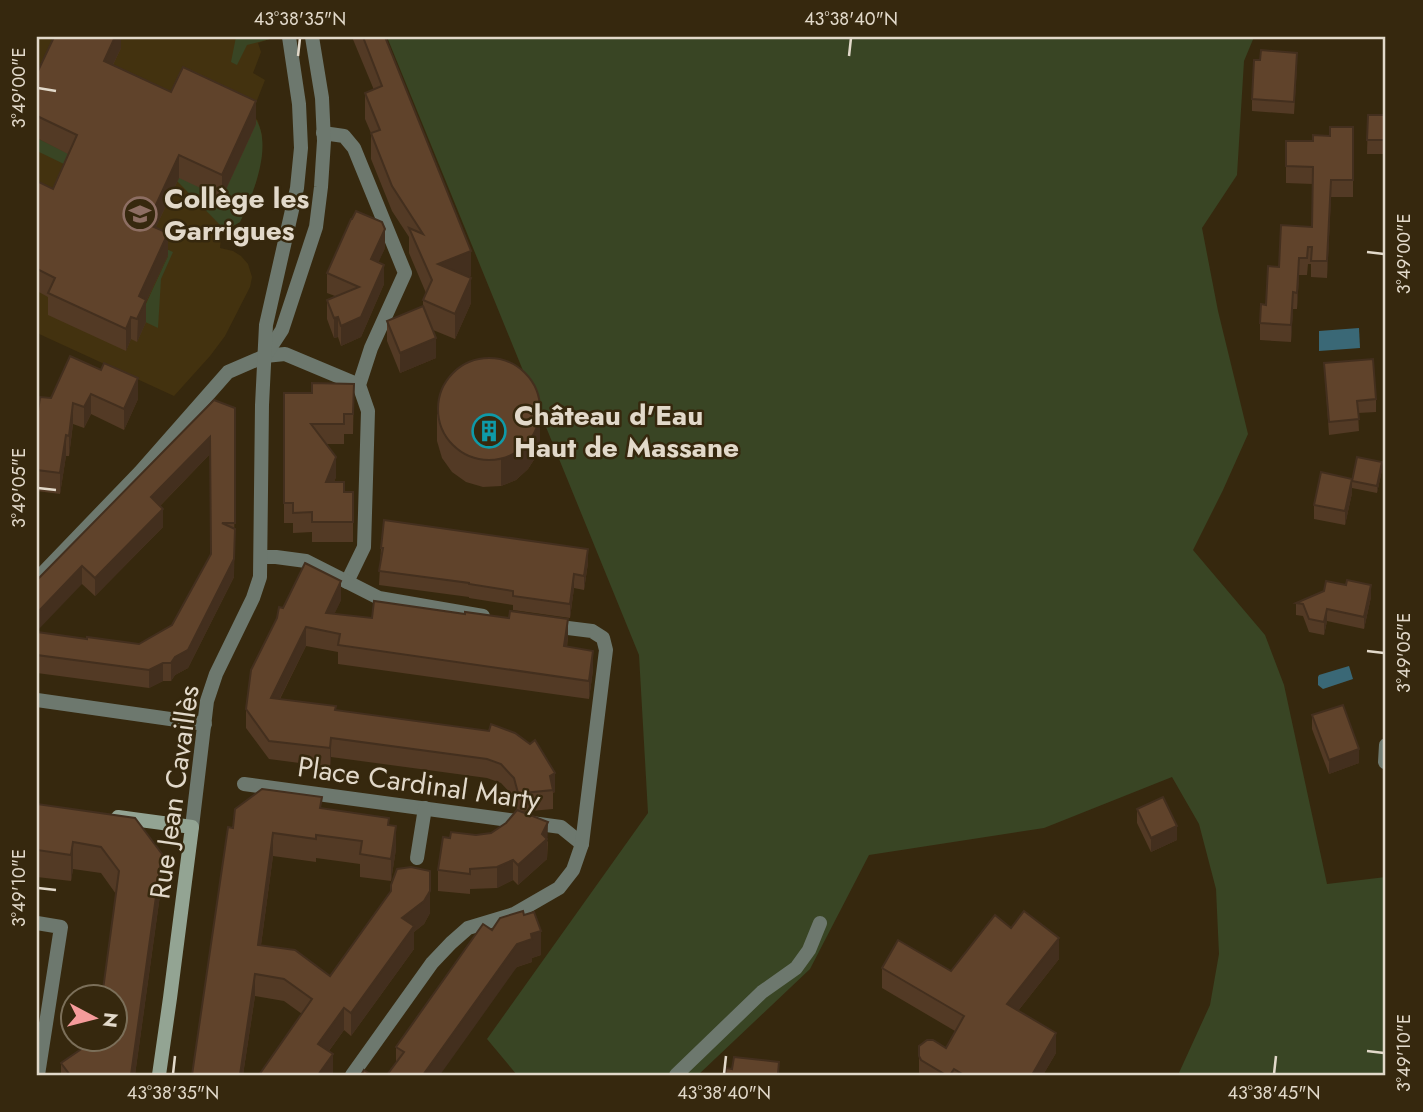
<svg xmlns="http://www.w3.org/2000/svg" width="1423" height="1112" font-family="Jost,sans-serif">
  <rect width="100%" height="100%" fill="#36280e"/>
  <polygon fill="#43320f" points="37,37 269,37 270,39 258,43 261,52 253,73 265,80 252,113 258,121 262,135 262,153 256,182 240,222 233,226 222,227 220,248 233,251 241,256 248,264 252,277 250,287 225,336 210,356 174,396 37,333"/>
  <g fill="#394524">
    <polygon points="236,37 269,37 270,39 247,45 237,65 231,62"/>
    <polygon points="387,37 1254,37 1244,61 1237,175 1202,228 1218,311 1248,434 1223,490 1193,550 1265,635 1284,685 1327,884 1386,877 1386,1075 1178,1075 1210,1005 1219,954 1216,889 1199,824 1172,777 1044,828 869,855 810,969 698,1075 517,1075 487,1039 648,813 639,655"/>
    <path d="M252,114c24,27 1,80 -12,108l-7,4 -11,1 -45,-46 2,-3z"/>
    <polygon points="37,138 71,155 66,165 37,151"/>
    <polygon points="149,241 173,252 161,279 158,328 139,319 168,256"/>
  </g>
  <g fill="#3a6876">
    <polygon points="1359,328 1360,348 1319,351 1319,331"/>
    <polygon points="1349,666 1353,679 1323,689 1318,685 1318,677 1319,675"/>
  </g>
  <g fill="none" stroke-linecap="round" stroke-linejoin="round">
    <g stroke="#6d786e" stroke-width="14">
      <polyline points="244,784 561,827 582,844"/>
      <polyline points="417,858 425,808"/>
    </g>
    <g stroke="#6d786e" stroke-width="14">
      <polyline points="323,133 344,136 354,148 405,273 371,348 359,385 368,411 364,547 347,582"/>
      <polyline points="265,356 285,354 359,385"/>
      <polyline points="261,557 276,557 306,561 379,598 483,616"/>
      <polyline points="37,579 140,472 228,372 265,356 282,330 316,227 321,187 324,141 322,98 312,37"/>
      <polyline points="37,700 205,724"/>
      <polyline points="1385,762 1386,745"/>
      <polyline points="192,827 207,701 216,674 253,598 260,577 262,405 266,325 297,188 301,148 299,104 289,37"/>
      <polyline points="37,923 61,927 38,1075"/>
      <polyline points="352,1075 432,963 451,943 468,928 514,914 559,888 573,870 582,844 606,650 603,638 592,631 552,626"/>
      <polyline points="676,1075 762,992 796,968 809,950 820,923"/>
    </g>
    <polyline stroke="#93a493" stroke-width="14" points="118,817 192,827 170,998 159,1075"/>
  </g>
  <g fill="#533a25">
    <polygon points="121,37 121,48 113,65 171,92 256,124 222,198 179,178 156,227 168,255 146,302 146,322 137,342 131,339 126,351 48,315 48,297 37,291 37,181 53,189 68,154 37,138 37,73"/>
    <polygon points="352,37 385,37 471,276 469,277 471,303 455,339 433,330 436,358 400,373 387,341 387,321 423,306 423,300 426,293 409,253 409,237 392,211 371,159 371,133 365,119 365,93 374,90"/>
    <polygon points="1260,60 1297,66 1294,114 1252,111 1252,99"/>
    <polygon points="1368,115 1386,115 1386,154 1367,154"/>
    <polygon points="1353,127 1353,197 1331,197 1327,278 1311,277 1311,264 1308,264 1307,275 1299,275 1297,309 1293,309 1291,342 1260,340 1260,323 1279,267 1312,227 1313,184 1286,183 1286,141 1313,141"/>
    <polygon points="385,248 378,262 384,284 361,337 341,346 338,337 334,338 327,319 327,300 335,296 327,293 327,273"/>
    <polygon points="70,356 138,399 124,430 91,414 84,428 73,424 69,456 66,456 60,494 37,491 37,418 51,398"/>
    <polygon points="1324,363 1376,399 1376,412 1358,413 1359,431 1329,435"/>
    <polygon points="354,384 353,434 344,434 344,444 327,444 336,477 334,482 344,492 353,492 353,542 312,542 312,532 293,533 293,523 284,523 284,393 312,393"/>
    <polygon points="235,408 234,577 188,668 175,675 171,681 163,681 149,688 37,673 37,632 87,639 139,644 172,625 211,554 210,454 160,506 163,527 95,596 82,584 37,580"/>
    <polygon points="437,414 540,438 537,455 528,469 516,480 501,486 483,487 466,482 452,472 442,458 437,441"/>
    <polygon points="1382,470 1377,493 1352,488 1352,481"/>
    <polygon points="1352,493 1345,525 1314,519 1314,505"/>
    <polygon points="381,548 588,563 584,590 574,588 570,618 513,610 513,605 469,598 469,597 379,585"/>
    <polygon points="1371,597 1364,629 1327,621 1324,635 1309,632 1303,616 1296,615 1296,603"/>
    <polygon points="341,600 334,614 568,637 567,647 593,670 589,699 338,664 338,652 306,646 280,699 336,710 489,731 555,792 553,793 553,809 520,812 548,842 547,859 518,885 513,880 497,888 470,889 470,894 438,891 438,870 450,838 491,833 506,823 517,811 514,797 501,783 487,778 331,757 330,767 269,759 246,728 246,709 283,608"/>
    <polygon points="1312,715 1359,763 1329,774 1312,729"/>
    <polygon points="37,804 162,881 135,1075 61,1075 61,1063 96,1039 116,894 101,873 73,869 71,881 37,877"/>
    <polygon points="322,808 389,825 396,849 391,881 360,877 360,864 316,858 316,862 273,856 261,945 330,976 391,892 391,885 430,913 424,924 414,932 414,949 351,1036 344,1030 329,1051 333,1075 302,1014 284,1001 255,996 243,1075 192,1075 233,828"/>
    <polygon points="1137,809 1177,840 1151,852 1137,823"/>
    <polygon points="1011,928 1059,959 1018,1011 1056,1053 1043,1075 919,1075 919,1046 946,1048 955,1031 882,988 882,968 951,971"/>
    <polygon points="492,930 541,955 532,958 532,962 517,967 396,1063 396,1047"/>
  </g>
  <g fill="#432f1e">
    <polygon points="115,37 121,37 121,48 104,83 104,61"/>
    <polygon points="256,101 256,124 222,198 222,175"/>
    <polygon points="179,155 179,178 147,246 147,224"/>
    <polygon points="1331,180 1331,197 1327,278 1327,261"/>
    <polygon points="385,229 385,248 371,279 371,259"/>
    <polygon points="168,233 168,255 146,302 146,322 137,342 139,296"/>
    <polygon points="471,251 471,276 438,289 438,264"/>
    <polygon points="1299,258 1299,275 1297,309 1297,293"/>
    <polygon points="384,265 384,284 361,337 341,346 341,326"/>
    <polygon points="471,278 471,303 455,339 455,314"/>
    <polygon points="1293,292 1293,309 1291,342 1291,325"/>
    <polygon points="131,317 131,339 126,351 126,329"/>
    <polygon points="338,317 338,337 334,338 334,318"/>
    <polygon points="436,338 436,358 400,373 400,353"/>
    <polygon points="138,378 138,399 124,430 124,409"/>
    <polygon points="91,394 91,414 84,428 84,407"/>
    <polygon points="73,403 73,424 69,456 69,436"/>
    <polygon points="540,411 540,438 537,455 528,469 516,480 501,486 501,459"/>
    <polygon points="66,435 66,456 60,494 60,473"/>
    <polygon points="210,437 210,454 151,515 151,497"/>
    <polygon points="336,457 336,477 326,502 326,482"/>
    <polygon points="1382,462 1382,470 1377,493 1377,486"/>
    <polygon points="1352,479 1352,493 1345,525 1345,511"/>
    <polygon points="163,509 163,527 95,596 95,578"/>
    <polygon points="235,529 234,577 188,668 175,675 171,681 171,663"/>
    <polygon points="588,549 588,563 584,590 584,576"/>
    <polygon points="82,566 82,584 37,631 37,613"/>
    <polygon points="574,574 574,588 570,618 570,604"/>
    <polygon points="341,581 341,600 326,632 326,613"/>
    <polygon points="1371,585 1371,597 1364,629 1364,617"/>
    <polygon points="1327,609 1327,621 1324,635 1324,622"/>
    <polygon points="568,619 568,637 564,665 564,646"/>
    <polygon points="306,627 306,646 271,716 271,698"/>
    <polygon points="593,651 593,670 589,699 589,681"/>
    <polygon points="163,663 163,681 149,688 149,670"/>
    <polygon points="331,738 331,757 330,767 330,748"/>
    <polygon points="1359,749 1359,763 1329,774 1329,760"/>
    <polygon points="555,773 555,792 553,793 550,776"/>
    <polygon points="548,822 547,859 518,885 518,865 542,834"/>
    <polygon points="396,826 396,849 391,881 391,859"/>
    <polygon points="1177,826 1177,840 1151,852 1151,838"/>
    <polygon points="273,833 273,856 258,967 258,945"/>
    <polygon points="73,842 73,869 71,881 71,855"/>
    <polygon points="162,854 162,881 135,1075 131,1075"/>
    <polygon points="513,860 513,880 497,888 497,867"/>
    <polygon points="430,891 430,913 424,924 414,932 414,949 351,1036 351,1013 402,918"/>
    <polygon points="541,931 541,955 532,958 532,962 517,967 440,1075 423,1075 517,944 531,934"/>
    <polygon points="1059,938 1059,959 1007,1025 1007,1004"/>
    <polygon points="255,974 255,996 243,1075 240,1075"/>
    <polygon points="344,1008 344,1030 318,1066 318,1044"/>
    <polygon points="1056,1033 1056,1053 1043,1075 1032,1075"/>
    <polygon points="333,1054 333,1075 318,1075"/>
  </g>
  <g fill="#60432b" stroke="#432f1e" stroke-width="2">
    <polygon points="54,37 115,37 104,61 171,92 183,67 256,101 222,175 179,155 147,224 168,233 139,296 146,300 137,319 131,317 126,329 48,293 55,278 37,269 37,181 53,189 77,135 37,116 37,73"/>
    <polygon points="363,37 385,37 471,251 438,264 471,278 455,314 423,300 432,280 409,228 423,234 392,186 371,133 380,130 365,93 382,86"/>
    <polygon points="1261,50 1297,53 1294,102 1252,99 1254,60 1260,60"/>
    <polygon points="1368,115 1386,115 1386,140 1367,140"/>
    <polygon points="1330,127 1353,127 1353,180 1331,180 1327,261 1311,261 1312,247 1308,247 1307,258 1299,258 1297,293 1293,292 1291,325 1260,323 1261,304 1266,305 1268,266 1279,267 1281,225 1312,227 1313,167 1286,166 1286,141 1313,141 1313,135 1330,136"/>
    <polygon points="356,211 382,222 385,229 371,259 384,265 361,317 341,326 338,317 334,318 327,300 359,287 327,273 351,219 352,219"/>
    <polygon points="423,306 436,338 400,353 387,321"/>
    <polygon points="70,356 101,370 104,363 138,378 124,409 91,394 84,407 73,403 69,436 66,435 60,473 37,470 37,418 40,397 51,398"/>
    <circle cx="489" cy="409" r="51"/>
    <polygon points="1373,359 1376,399 1357,401 1359,419 1329,422 1324,363"/>
    <polygon points="312,383 354,384 353,414 344,414 344,424 311,424 336,457 326,482 344,482 344,492 353,492 353,522 312,522 312,512 293,513 293,503 284,503 284,393 312,393"/>
    <polygon points="214,400 235,408 235,523 222,523 235,529 234,559 188,650 175,657 171,663 163,663 149,670 37,655 37,632 87,639 87,637 139,644 172,625 211,554 210,437 151,497 163,509 95,578 82,566 37,613 37,580"/>
    <polygon points="1357,457 1382,462 1377,486 1352,481"/>
    <polygon points="1321,472 1352,479 1345,511 1314,505"/>
    <polygon points="384,520 588,549 584,576 574,574 570,604 513,596 513,591 469,584 469,583 379,571 383,548 381,548"/>
    <polygon points="305,563 341,581 326,613 372,618 374,601 465,614 465,612 509,618 510,611 568,619 564,646 593,651 589,681 338,645 340,634 306,627 271,698 336,706 335,710 489,731 491,724 515,733 530,744 535,740 555,773 550,776 553,790 523,793 518,793 514,778 510,774 501,764 487,759 331,738 330,748 269,741 246,709 251,670 277,618 279,607 283,608"/>
    <polygon points="1347,580 1371,585 1364,617 1327,609 1324,622 1309,619 1303,604 1296,603 1324,591 1326,581 1346,585"/>
    <polygon points="1343,705 1359,749 1329,760 1312,715"/>
    <polygon points="262,789 322,797 320,808 389,818 388,825 396,826 391,859 360,854 362,841 316,835 316,839 273,833 258,945 295,950 330,976 391,891 391,885 397,869 411,867 430,871 430,891 424,901 402,918 414,926 351,1013 344,1008 318,1044 333,1054 318,1075 259,1075 312,999 284,979 255,974 240,1075 192,1075 228,827 233,828 235,809"/>
    <polygon points="1163,797 1177,826 1151,838 1137,809"/>
    <polygon points="37,804 135,818 162,854 131,1075 70,1075 61,1063 96,1039 116,1039 116,997 102,997 119,871 101,847 73,842 71,855 37,850"/>
    <polygon points="517,810 548,822 542,834 547,839 518,865 513,860 497,867 470,869 470,874 438,870 443,837 450,838 451,832 476,835 491,833 506,823"/>
    <polygon points="523,911 524,915 534,912 541,931 531,934 532,939 517,944 423,1075 387,1075 404,1052 396,1047 483,924 492,930 500,918"/>
    <polygon points="1024,911 1059,938 1007,1004 1056,1033 1032,1075 964,1075 954,1069 950,1075 946,1075 921,1060 919,1056 919,1046 927,1040 933,1040 946,1048 964,1016 882,968 898,940 951,971 995,915 1011,928"/>
    <polygon points="734,1057 779,1062 778,1074 786,1075 725,1075 726,1068 732,1069"/>
    <polygon points="364,1070 372,1075 361,1075"/>
  </g>
  <path fill="none" stroke="#e2d9ca" stroke-width="2.5" d="M298,56l2,-18M849,56l2,-18M38,88l18,3M1367,252l17,2M38,488l18,2M1367,651l17,2M38,888l18,2M1367,1051l17,2M173,1074l2,-18M724,1074l2,-18M1274,1074l2,-18"/>
  <defs>
    <symbol id="school-ring" viewBox="-11 -11 22 22"><circle r="9.5" fill="#36280e" stroke="#8d6e63" stroke-width="1.5"/><path d="M0-5L7-2L0 1L-7-2ZM-4 1L0 2.5L4 1V4Q0 6-4 4Z" fill="#8d6e63"/></symbol>
    <symbol id="building-ring" viewBox="-11 -11 22 22"><circle r="9.5" fill="#36280e" stroke="#0f9aa8" stroke-width="1.5"/><path d="M-4-6H4V6H1V3H-1V6H-4ZM-2.5-4.3h1.7v1.8h-1.7ZM.8-4.3h1.7v1.8H.8ZM-2.5-1h1.7V.8h-1.7ZM.8-1h1.7V.8H.8Z" fill="#0f9aa8"/></symbol>
  </defs>
  <g fill-rule="evenodd">
    <use href="#school-ring" x="121" y="195" width="38" height="38"/>
    <use href="#building-ring" x="470" y="412" width="38" height="38"/>
  </g>
  <g text-anchor="middle" stroke-width="5" stroke-linejoin="round" paint-order="stroke">
    <g font-size="28" font-weight="bold" fill="#e2d9ca" stroke="#36280e" text-anchor="start">
      <text x="164" y="208">Collège les<tspan x="164" dy="32">Garrigues</tspan></text>
      <text x="514" y="425">Château d'Eau<tspan x="514" dy="32">Haut de Massane</tspan></text>
    </g>
    <g font-size="28" fill="#e2d9ca" stroke="#36280e">
      <text transform="translate(419 783) rotate(8)" y="10">Place Cardinal Marty</text>
      <text transform="translate(174 792) rotate(-82)" y="10">Rue Jean Cavaillès</text>
    </g>
  </g>
  <rect width="1423" height="1112" fill="none" stroke="#36280e" stroke-width="77"/>
  <g transform="translate(94 1018) rotate(97)"><circle r="33" fill="#36280e" stroke="#7b6f59" stroke-width="2"/>
  <path d="M0-5L12 26L0 18L-12 26Z" fill="#f59b9b"/>
  <text y="-10" font-size="19" font-weight="bold" text-anchor="middle" fill="#e2d9ca">N</text>
  </g>
  <rect x="38" y="38" width="1346" height="1036" fill="none" stroke="#e2d9ca" stroke-width="2.5"/>
  <g font-size="18" text-anchor="middle" fill="#e2d9ca">
    <text x="300" y="25">43°38'35"N</text>
    <text x="851" y="25">43°38'40"N</text>
    <text transform="translate(19 88) rotate(-90)" y="6">3°49'00"E</text>
    <text transform="translate(1404 254) rotate(-90)" y="6">3°49'00"E</text>
    <text transform="translate(19 488) rotate(-90)" y="6">3°49'05"E</text>
    <text transform="translate(1404 653) rotate(-90)" y="6">3°49'05"E</text>
    <text transform="translate(19 888) rotate(-90)" y="6">3°49'10"E</text>
    <text transform="translate(1404 1053) rotate(-90)" y="6">3°49'10"E</text>
    <text x="173" y="1099">43°38'35"N</text>
    <text x="724" y="1099">43°38'40"N</text>
    <text x="1274" y="1099">43°38'45"N</text>
  </g>
</svg>
